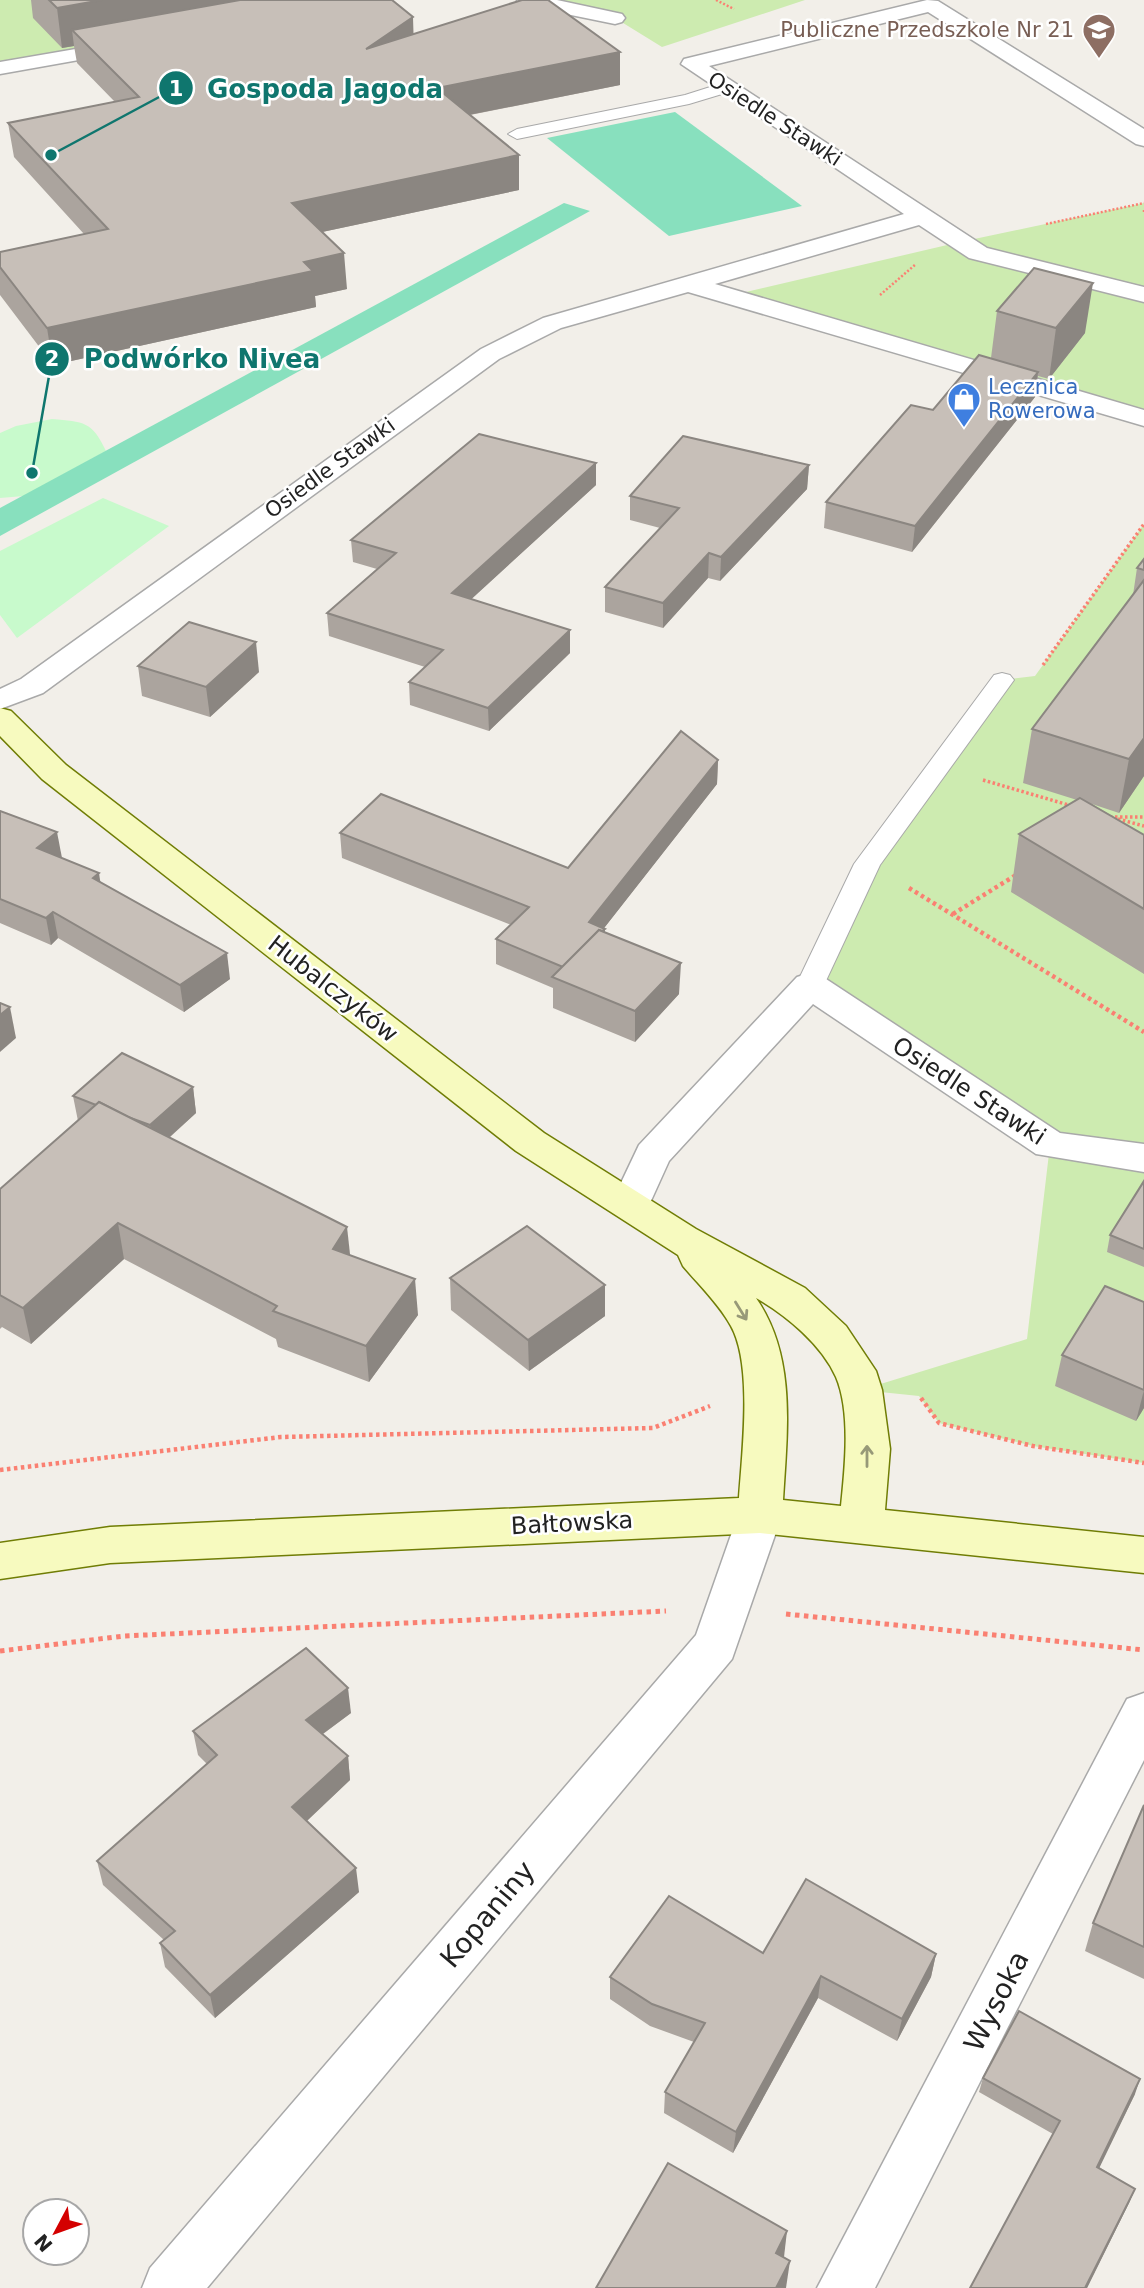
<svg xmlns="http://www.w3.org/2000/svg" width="1144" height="2288" font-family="'DejaVu Sans',sans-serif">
  <rect width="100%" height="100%" fill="#f2efe9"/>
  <g fill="#cdebb0">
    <polygon points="0,0 371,0 0,68"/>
    <polygon points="527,0 805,0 662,47 615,18"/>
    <polygon points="1144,203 1144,418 729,296 960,242"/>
    <polygon points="1144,524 1144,1463 1033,1446 939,1423 919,1396 861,1390 1027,1339 1050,1145 810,985 867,864 1002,680 1035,676"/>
  </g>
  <g fill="#c8facc">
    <path d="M52,419c32,3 40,2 54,32l-82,45 -24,2v-65l16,-7z"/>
    <polygon points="103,498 169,526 17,638 0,615 0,551"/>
  </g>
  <g fill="#88e0be">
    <polygon points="675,112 802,206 669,236 547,138"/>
    <polygon points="564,203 590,211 0,536 0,508"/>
  </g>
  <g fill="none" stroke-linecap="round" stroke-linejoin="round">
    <defs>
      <g id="lane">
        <polygon points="726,82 732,83 734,87 732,91 689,104 517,139 508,134 517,129 685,95"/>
        <polygon points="1002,673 1010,675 1014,680 880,865 824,985 820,991 810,994 800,991 796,985 854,864 994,675"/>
      </g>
      <g id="street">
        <polygon points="517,0 557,0 622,14 625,18 622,22 615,24 527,6 520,4"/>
        <polygon points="927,0 938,1 1144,129 1144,146 1136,144 928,12 709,66 987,248 1144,287 1144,302 969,258 919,225 715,284 1144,410 1144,426 688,292 561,328 499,359 43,693 0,709 0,689 21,679 481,349 543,318 904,214 681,64 684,59"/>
        <polygon points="128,40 135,42 138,46 135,50 0,74 0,62"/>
        <polygon points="810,973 823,977 1060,1133 1144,1144 1144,1172 1036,1154 813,1004 669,1161 645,1214 631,1218 617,1214 611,1204 639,1145 797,977"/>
        <polygon points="760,1497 776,1502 782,1515 732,1659 207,2288 142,2288 150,2268 696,1635 738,1515 744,1502"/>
        <polygon points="1144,1693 1144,1760 875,2288 817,2288 1127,1699"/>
      </g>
      <path id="secondary" d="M0,708l11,3 55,54 478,368 152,96 109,59 41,38 30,45 6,19 8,59 -5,61 259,27v36l-384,-40 -650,30 -110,16v-36l110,-16 629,-29c3,-45 14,-133 -8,-172 -12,-22 -32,-41 -48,-60l-5,-11 -162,-104 -474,-372 -42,-43zM756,1298c30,17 66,47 80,79 15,35 9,91 5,129l-58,-6c4,-68 14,-143 -27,-202z"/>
    </defs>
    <use href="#lane" stroke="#a9a9a9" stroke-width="2"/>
    <use href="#street" stroke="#a9a9a9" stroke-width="3"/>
    <use href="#secondary" stroke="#707d05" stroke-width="3"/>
    <g stroke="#fa8072" stroke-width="2.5" stroke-dasharray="2 2" stroke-linecap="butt">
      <polyline points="716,0 734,9"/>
      <polyline points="1144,210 1144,213"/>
      <polyline points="1046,224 1144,203"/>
      <polyline points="880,295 916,264"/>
    </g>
    <g stroke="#fa8072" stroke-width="3.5" stroke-dasharray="2.5 2.5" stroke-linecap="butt">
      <polyline points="1043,665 1144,524"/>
      <polyline points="983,780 1072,806"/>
      <polyline points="1110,817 1144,817"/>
      <polyline points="1118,819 1144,826"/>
    </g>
    <g stroke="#fa8072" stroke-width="4.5" stroke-dasharray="3.5 3.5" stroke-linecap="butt">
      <polyline points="909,888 1144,1032"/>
      <polyline points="953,914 1016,875"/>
      <polyline points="921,1398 939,1423 1033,1446 1144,1463"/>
      <polyline points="0,1470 281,1437 653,1428 710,1406"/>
    </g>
    <g stroke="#fa8072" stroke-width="5" stroke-dasharray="4.5 4.5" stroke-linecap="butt">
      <polyline points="786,1614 1144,1650"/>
      <polyline points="0,1651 124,1636 666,1611"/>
    </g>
    <use href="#lane" fill="#fff" fill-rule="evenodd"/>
    <use href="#street" fill="#fff" fill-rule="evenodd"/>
    <use href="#secondary" fill="#f7fabf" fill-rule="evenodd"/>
  </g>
  <g fill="#aba49e">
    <polygon points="31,0 392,0 413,17 413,34 620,85 470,115 519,190 322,232 347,289 315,296 316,307 53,365 0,295 0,252 84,234 14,157 8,123 115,102 77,63 74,46 62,48 33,18"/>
    <polygon points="997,311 1085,333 1049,379 1038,376 1035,397 912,552 824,528 826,502 991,358"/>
    <polygon points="596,463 596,485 471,599 570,653 489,731 410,705 409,682 425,667 329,636 327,613 377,569 353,562 351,540"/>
    <polygon points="809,465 807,489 720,581 708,578 663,628 605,612 605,587 660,528 630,520 630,496"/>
    <polygon points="1144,559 1144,776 1119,813 1092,804 1144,835 1144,974 1011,892 1019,834 1077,800 1023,783 1032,729 1133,595 1137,568"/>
    <polygon points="138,666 259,672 210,717 142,696"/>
    <polygon points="718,760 717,784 604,928 604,933 679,994 635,1042 553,1008 553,988 496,964 496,939 511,925 342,858 340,833 568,868"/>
    <polygon points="0,811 62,858 100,882 230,979 184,1012 58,938 51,945 0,923"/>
    <polygon points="193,1087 196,1113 169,1138 350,1255 418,1315 369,1382 278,1347 276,1339 124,1259 31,1344 2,1327 0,1329 0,1189 78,1121 73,1096"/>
    <polygon points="1144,1181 1144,1267 1107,1252 1110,1235"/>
    <polygon points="450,1278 605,1316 529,1371 451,1310"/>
    <polygon points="1144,1302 1144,1408 1136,1421 1055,1386 1062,1355"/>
    <polygon points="351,1713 323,1734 348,1756 350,1780 307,1821 359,1892 215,2018 165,1967 160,1943 164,1940 103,1885 97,1861 207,1764 198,1755 193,1731"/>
    <polygon points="1144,1805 1144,1979 1085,1951 1093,1923"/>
    <polygon points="763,1953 936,1954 931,1977 897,2041 818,1998 733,2153 664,2113 665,2092 694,2042 650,2026 610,1999 610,1977"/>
    <polygon points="983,2078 1135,2094 1099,2167 1135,2189 1129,2203 1087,2288 970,2288 1053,2134 979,2092"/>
  </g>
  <g fill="#8b8681">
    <polygon points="102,0 323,0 72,30 74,46 62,48 57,8"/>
    <polygon points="413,17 414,50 366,49"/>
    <polygon points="620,52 620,85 438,121 437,88"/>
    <polygon points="519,155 519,190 294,238 292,203"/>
    <polygon points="344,253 347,289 315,296 316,307 53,365 47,328 304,262"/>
    <polygon points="1093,283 1085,333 1049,379 1056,328"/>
    <polygon points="1038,372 1035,397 912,552 915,526"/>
    <polygon points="596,463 596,485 453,616 452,593"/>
    <polygon points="809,465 807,489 720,581 721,557"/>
    <polygon points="709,553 708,578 663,628 663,603"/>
    <polygon points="570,630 570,653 489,731 488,708"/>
    <polygon points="256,642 259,672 210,717 206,687"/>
    <polygon points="1144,738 1144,776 1119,813 1129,759"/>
    <polygon points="718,760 717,784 601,932 605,929 604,954 589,922"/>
    <polygon points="57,832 62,858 37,848"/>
    <polygon points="99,873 103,900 93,878"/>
    <polygon points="53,912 58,938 51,945 46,918"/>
    <polygon points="227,953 230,979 184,1012 180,985"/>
    <polygon points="681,963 679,994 635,1042 635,1011"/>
    <polygon points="10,1007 16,1038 0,1052 0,1015"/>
    <polygon points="193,1087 196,1113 154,1151 150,1125"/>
    <polygon points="118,1223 124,1259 31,1344 23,1308"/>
    <polygon points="347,1227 351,1263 333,1249"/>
    <polygon points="415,1279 418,1315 369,1382 366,1346"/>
    <polygon points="605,1285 605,1316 529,1371 528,1340"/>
    <polygon points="1144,1390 1144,1408 1136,1421"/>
    <polygon points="348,1688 351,1713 309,1744 306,1720"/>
    <polygon points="348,1756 350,1780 296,1831 292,1807"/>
    <polygon points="356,1868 359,1892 215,2018 210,1995"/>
    <polygon points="936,1954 931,1977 897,2041 902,2019"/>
    <polygon points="821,1976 818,1998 733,2153 736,2132"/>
    <polygon points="1140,2079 1135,2094 1093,2181 1097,2167"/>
    <polygon points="1135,2189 1129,2203 1087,2288 1085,2288"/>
    <polygon points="787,2231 784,2257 772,2279 776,2253"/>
    <polygon points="790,2261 786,2288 776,2288"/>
  </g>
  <g fill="#c7bfb8" stroke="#8b8681" stroke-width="2">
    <polygon points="49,0 102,0 57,8"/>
    <polygon points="240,0 392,0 413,17 366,49 522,0 548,0 620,52 437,88 519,155 292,203 344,253 304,262 313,271 47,328 0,267 0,252 108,229 8,123 139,97 72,30"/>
    <polygon points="1034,268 1093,283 1056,328 997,311"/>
    <polygon points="979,355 1038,372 915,526 826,502 911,405 933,410"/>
    <polygon points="479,434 596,463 452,593 570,630 488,708 409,682 443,650 327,613 396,553 351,540"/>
    <polygon points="683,436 809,465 721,557 709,553 663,603 605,587 679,508 630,496"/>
    <polygon points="1144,559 1144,570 1137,568"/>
    <polygon points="1144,580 1144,738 1129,759 1032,729"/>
    <polygon points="189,622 256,642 206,687 138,666"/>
    <polygon points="681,731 718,760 589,922 605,929 602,931 599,930 563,967 496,939 529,907 340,833 381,794 568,868"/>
    <polygon points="1080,798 1144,835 1144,909 1019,834"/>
    <polygon points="0,811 57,832 37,848 99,873 93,878 227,953 180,985 53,912 46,918 0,899"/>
    <polygon points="599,930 681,963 635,1011 552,977"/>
    <polygon points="0,1003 10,1007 0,1015"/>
    <polygon points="122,1053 193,1087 150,1125 128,1117 99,1102 96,1105 73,1096"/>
    <polygon points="99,1102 347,1227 333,1249 415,1279 366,1346 273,1311 277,1306 118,1223 23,1308 0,1295 0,1189"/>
    <polygon points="1144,1181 1144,1249 1110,1235"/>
    <polygon points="527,1226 605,1285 528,1340 450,1278"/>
    <polygon points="1105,1286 1144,1302 1144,1390 1062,1355"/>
    <polygon points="306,1648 348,1688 306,1720 348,1756 292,1807 356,1868 210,1995 160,1943 175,1931 97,1861 217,1755 193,1731"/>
    <polygon points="1144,1805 1144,1947 1093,1923"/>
    <polygon points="806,1879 936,1954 902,2019 821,1976 736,2132 665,2092 705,2023 652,2004 610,1977 669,1896 763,1953"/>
    <polygon points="1019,2011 1140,2079 1097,2167 1135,2189 1085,2288 970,2288 1060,2121 983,2078"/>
    <polygon points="668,2163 787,2231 776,2253 790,2261 776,2288 596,2288"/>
  </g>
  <defs><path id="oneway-shaft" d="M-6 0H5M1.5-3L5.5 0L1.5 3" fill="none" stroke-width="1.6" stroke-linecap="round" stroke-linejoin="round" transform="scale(1.75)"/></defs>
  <g stroke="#979978">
    <use href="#oneway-shaft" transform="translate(741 1311) rotate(58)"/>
    <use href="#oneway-shaft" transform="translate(867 1456) rotate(-90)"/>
  </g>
  <defs>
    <symbol id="school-pin" viewBox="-11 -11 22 30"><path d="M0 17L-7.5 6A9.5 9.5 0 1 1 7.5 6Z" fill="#8d6e63" stroke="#fff"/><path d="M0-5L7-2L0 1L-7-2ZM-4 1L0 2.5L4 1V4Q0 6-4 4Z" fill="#fff"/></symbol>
    <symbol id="shop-pin" viewBox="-11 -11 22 30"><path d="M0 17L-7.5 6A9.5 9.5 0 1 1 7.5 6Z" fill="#3f7fe0" stroke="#fff"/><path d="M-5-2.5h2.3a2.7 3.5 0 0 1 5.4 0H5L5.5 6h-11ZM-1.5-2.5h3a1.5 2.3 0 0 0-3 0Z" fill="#fff"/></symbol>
  </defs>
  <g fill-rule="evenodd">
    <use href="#school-pin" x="1080" y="11" width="38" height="52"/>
    <use href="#shop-pin" x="945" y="380" width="38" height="52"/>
  </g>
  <g text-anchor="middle" stroke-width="5" stroke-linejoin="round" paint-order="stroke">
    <g font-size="21" fill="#785e54" stroke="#fff" text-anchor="end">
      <text x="1074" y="37">Publiczne Przedszkole Nr 21</text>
    </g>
    <g font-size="21" fill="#222" stroke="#fff">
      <text transform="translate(775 119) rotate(33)" y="7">Osiedle Stawki</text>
      <text transform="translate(330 468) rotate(-36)" y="7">Osiedle Stawki</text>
    </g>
    <g font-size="21" fill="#366cbe" stroke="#fff" text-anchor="start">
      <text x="988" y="394">Lecznica<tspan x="988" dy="24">Rowerowa</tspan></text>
    </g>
    <g font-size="24" fill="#222" stroke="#fff">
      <text transform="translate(333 989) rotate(38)" y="8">Hubalczyków</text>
      <text transform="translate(969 1091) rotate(33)" y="8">Osiedle Stawki</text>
      <text transform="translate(572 1523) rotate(-3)" y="8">Bałtowska</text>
    </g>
    <g font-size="28" fill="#222" stroke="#fff">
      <text transform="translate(487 1914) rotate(-50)" y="10">Kopaniny</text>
      <text transform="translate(996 2001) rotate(-63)" y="10">Wysoka</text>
    </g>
  </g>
  <path fill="none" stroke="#0f766e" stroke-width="2.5" d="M51 155L176 88M32 473L52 359"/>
  <g fill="#0f766e" stroke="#fff" stroke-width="2.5">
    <circle cx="51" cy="155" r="7"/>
    <circle cx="32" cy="473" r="7"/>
    <circle cx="176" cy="88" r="18"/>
    <circle cx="52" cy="359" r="18"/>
  </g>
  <g font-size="21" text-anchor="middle" font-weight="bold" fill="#fff">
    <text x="176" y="96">1</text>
    <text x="52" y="366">2</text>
  </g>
  <g font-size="26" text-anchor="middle" font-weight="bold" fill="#0f766e" stroke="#fff" stroke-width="5" stroke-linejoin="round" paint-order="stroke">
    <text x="325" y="98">Gospoda Jagoda</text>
    <text x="202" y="368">Podwórko Nivea</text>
  </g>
  <g transform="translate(56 2232) rotate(229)"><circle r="33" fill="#ffffff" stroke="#a7a7a7" stroke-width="2"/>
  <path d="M0-5L12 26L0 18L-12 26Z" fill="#d40000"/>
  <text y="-10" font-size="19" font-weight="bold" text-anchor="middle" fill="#222222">N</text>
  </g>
</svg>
